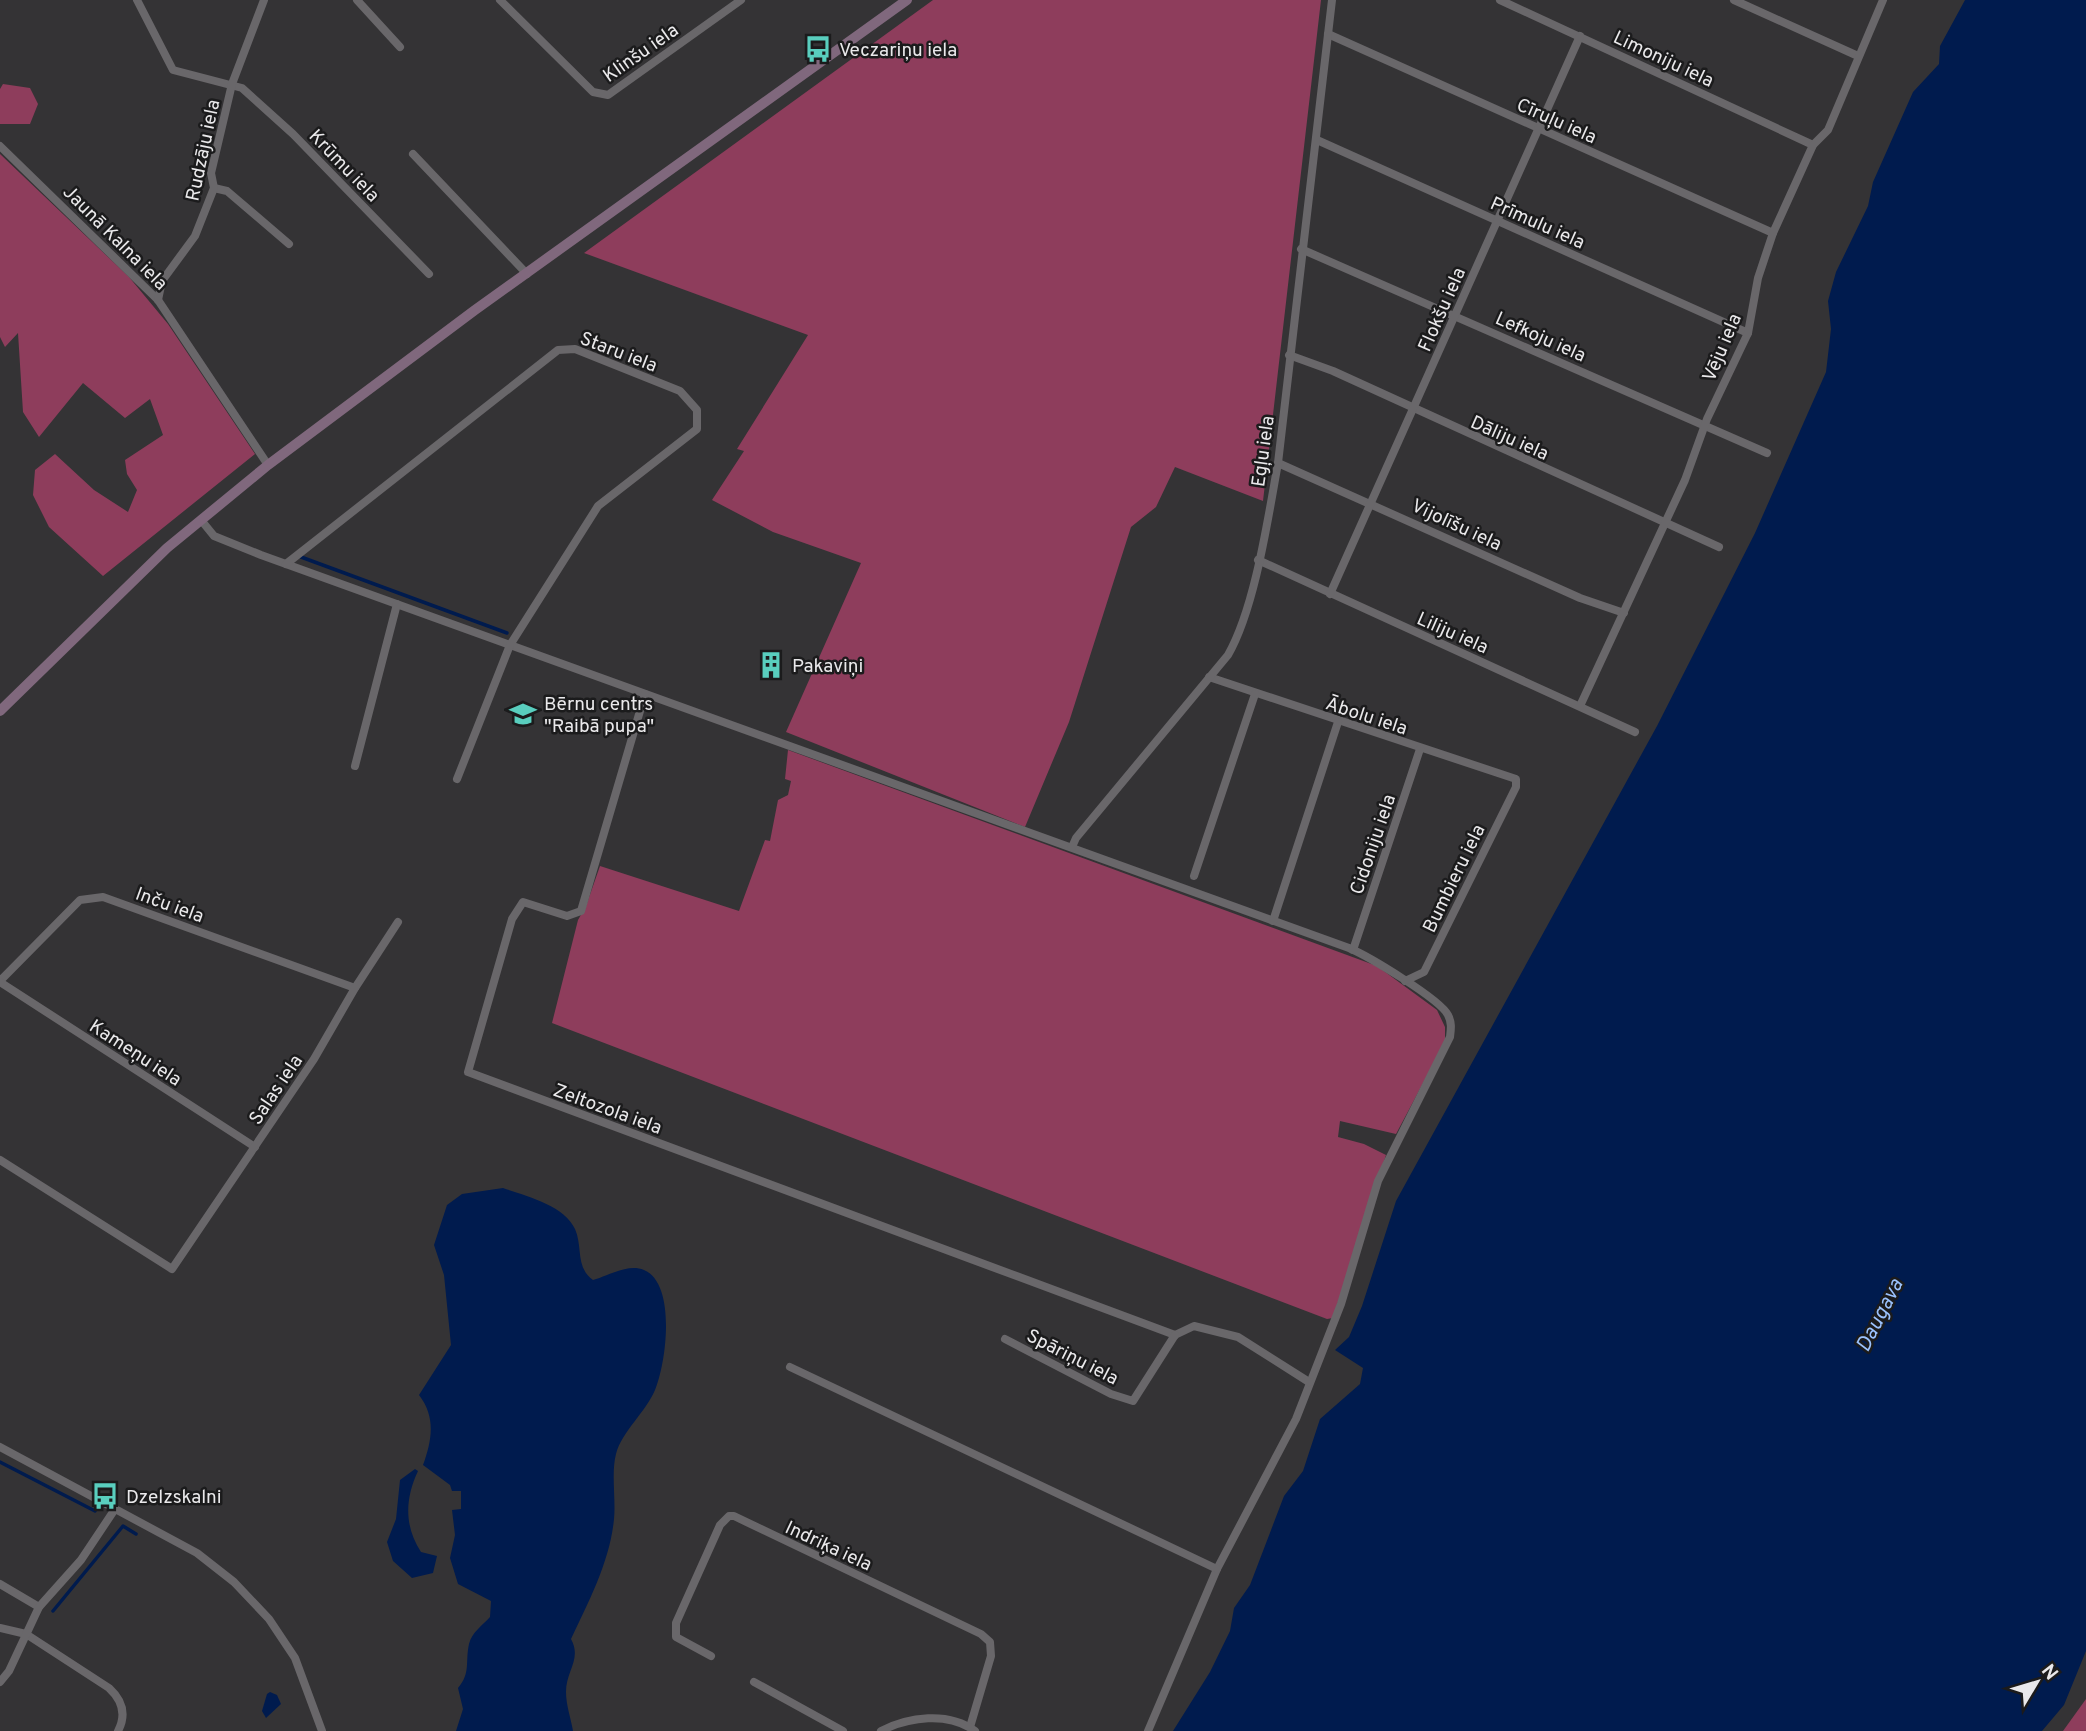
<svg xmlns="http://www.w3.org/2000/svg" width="2086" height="1731" font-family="Overpass,sans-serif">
  <rect width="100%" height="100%" fill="#343335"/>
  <g fill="#8e3d5c">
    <polygon points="933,0 1321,0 1263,501 1175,467 1156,507 1131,527 1069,722 1025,827 786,732 861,563 773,532 712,500 744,451 737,449 808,335 584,253"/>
    <polygon points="3,84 30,88 38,104 30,124 0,124 0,89"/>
    <polygon points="0,154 129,277 168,324 255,454 103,576 49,527 33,495 35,470 55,454 94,490 128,512 137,490 127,474 125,460 163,435 150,399 125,418 83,383 39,437 23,412 18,333 5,347 0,337"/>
    <polygon points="788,750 1377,966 1437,1010 1445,1027 1445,1042 1396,1134 1340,1121 1338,1137 1364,1144 1386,1155 1333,1318 1327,1319 552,1023 578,920 586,906 600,866 739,911 765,840 770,841 778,800 788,795 791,781 785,779"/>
    <polygon points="2086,1699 2086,1731 2063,1731"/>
  </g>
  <g fill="#001b4e">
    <polygon points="1965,0 2086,0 2086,1651 2064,1705 2042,1731 1173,1731 1210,1672 1230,1631 1234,1608 1250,1585 1284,1496 1303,1471 1320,1419 1360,1384 1363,1368 1335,1350 1349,1337 1362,1306 1396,1201 1657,726 1755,533 1826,372 1831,329 1828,301 1836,272 1868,206 1873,182 1913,92 1939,64 1940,46"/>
    <path d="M503,1188c23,8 61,17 72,41 8,18 0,38 18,51 15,-4 35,-17 51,-10 33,14 22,94 11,120 -9,22 -33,41 -39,64 -5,19 0,45 -2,65 -4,42 -25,82 -43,120 11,20 -5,32 -5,53 0,13 5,27 7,39h-117l7,-22 -5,-21c13,-15 7,-26 11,-44 3,-12 13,-18 21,-27l1,-16 -33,-17 -8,-26 5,-23 -3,-25 9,-1v-18h-9l-2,-6 -27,-20c9,-25 13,-48 -4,-70l32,-50 -7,-70 -10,-30 13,-40 15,-11z"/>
    <path d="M415,1469l3,2c-13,28 -14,55 3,81l16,4 -4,17 -21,5 -19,-17 -6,-19 9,-23 4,-39z"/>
    <polygon points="270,1692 277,1695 281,1704 266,1718 262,1711 267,1694"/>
  </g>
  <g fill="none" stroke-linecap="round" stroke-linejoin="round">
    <g stroke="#001b4e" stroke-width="3.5">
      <polyline points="301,557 507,633"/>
      <polyline points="0,1462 95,1511"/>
      <polyline points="53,1611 123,1526 136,1534"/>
    </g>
    <g stroke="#69676a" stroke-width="8">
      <polyline points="137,0 173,70 242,88 293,134 429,274"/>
      <polyline points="357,0 400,47"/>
      <polyline points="500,0 593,92 608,95 741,0"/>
      <polyline points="1500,0 1813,145"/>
      <polyline points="1734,0 1858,56"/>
      <polyline points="1328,34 1773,233"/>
      <polyline points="1317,140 1748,333"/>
      <polyline points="0,146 158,300 268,465"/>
      <polyline points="413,154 527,274"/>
      <polyline points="214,188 227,191 289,244"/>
      <polyline points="1301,249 1767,453"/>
      <polyline points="158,300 162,281 195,236 214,188 211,173 232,84 264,0"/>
      <polyline points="1289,355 1333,371 1719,547"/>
      <polyline points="1278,463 1580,598 1624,613"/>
      <path d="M201,520l13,16 47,19 1088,393c19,8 91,51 99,67 4,8 3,14 2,22l-72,144 -37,123 -45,115 -79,150 -69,162"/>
      <polyline points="1258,560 1635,732"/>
      <polyline points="286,564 558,350 575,349 680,391 697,410 697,429 598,506 510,645 457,779"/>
      <polyline points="1330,594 1580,36"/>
      <polyline points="1209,677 1516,779 1516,787 1424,972 1405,981"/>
      <polyline points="645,694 581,911 567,916 523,902 512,919 468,1072 1175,1335"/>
      <polyline points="1580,706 1685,480 1707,419 1748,333 1758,278 1773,233 1813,145 1828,130 1883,0"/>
      <polyline points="355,766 397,604"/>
      <path d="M1072,847l4,-9 152,-183c27,-47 40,-137 50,-192l54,-463"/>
      <polyline points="1194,876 1255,694"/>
      <polyline points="1273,921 1338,722"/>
      <polyline points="1353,950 1420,749"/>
      <polyline points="0,981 80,900 103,897 355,988"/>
      <polyline points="0,982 255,1147"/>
      <polyline points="0,1160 172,1269 314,1059 355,988 398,922"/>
      <polyline points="1175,1335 1194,1326 1238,1337 1309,1382"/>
      <polyline points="1005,1339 1111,1394 1133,1401 1175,1335"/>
      <polyline points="790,1367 1217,1569"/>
      <polyline points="0,1447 197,1553 234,1582 269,1619 295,1658 322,1731"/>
      <polyline points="0,1584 39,1607"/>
      <path d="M0,1628l26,6 83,54c13,12 18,26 9,43"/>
      <polyline points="711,1656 676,1637 676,1623 720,1525 729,1516 734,1516 981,1634 990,1642 991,1656 970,1727"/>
      <polyline points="0,1682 9,1671 39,1607 81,1560 115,1509"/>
      <polyline points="754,1682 843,1731"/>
      <path d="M881,1731c27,-14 67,-20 94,0"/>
    </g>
    <polyline stroke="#80687d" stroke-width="10" points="0,711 167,548 268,465 475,310 907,0"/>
  </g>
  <defs>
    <symbol id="bus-bare" viewBox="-9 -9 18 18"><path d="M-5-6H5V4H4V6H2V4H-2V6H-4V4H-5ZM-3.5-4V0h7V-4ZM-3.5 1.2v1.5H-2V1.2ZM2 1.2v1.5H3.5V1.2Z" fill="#59cebe" stroke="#1b1b1c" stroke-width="2.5" paint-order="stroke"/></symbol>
    <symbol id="building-bare" viewBox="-9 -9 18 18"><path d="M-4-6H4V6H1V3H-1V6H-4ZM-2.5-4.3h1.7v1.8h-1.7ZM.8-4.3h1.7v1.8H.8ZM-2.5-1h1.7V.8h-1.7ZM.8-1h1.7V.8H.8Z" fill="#59cebe" stroke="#1b1b1c" stroke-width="2.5" paint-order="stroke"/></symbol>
    <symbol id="school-bare" viewBox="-9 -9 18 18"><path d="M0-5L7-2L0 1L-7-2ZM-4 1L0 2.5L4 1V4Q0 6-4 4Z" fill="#59cebe" stroke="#1b1b1c" stroke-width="2.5" paint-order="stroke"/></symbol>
  </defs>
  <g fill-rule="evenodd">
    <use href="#bus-bare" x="799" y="30" width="38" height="38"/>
    <use href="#building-bare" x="752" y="646" width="38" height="38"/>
    <use href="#school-bare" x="504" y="695" width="38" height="38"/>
    <use href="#bus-bare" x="86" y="1477" width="38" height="38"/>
  </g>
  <g text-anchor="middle" stroke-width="5" stroke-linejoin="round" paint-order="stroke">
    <g font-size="19" fill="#eae9eb" stroke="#1b1b1c" text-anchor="start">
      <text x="839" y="56">Veczariņu iela</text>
      <text x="792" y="672">Pakaviņi</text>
      <text x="544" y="710">Bērnu centrs<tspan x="544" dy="22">"Raibā pupa"</tspan></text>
      <text x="126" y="1503">Dzelzskalni</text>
    </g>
    <g font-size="19" fill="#eae9eb" stroke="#1b1b1c">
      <text transform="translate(640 52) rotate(-35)" y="7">Klinšu iela</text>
      <text transform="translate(1664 58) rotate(25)" y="7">Limoniju iela</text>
      <text transform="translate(1557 120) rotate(24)" y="7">Cīruļu iela</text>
      <text transform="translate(202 150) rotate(-78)" y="7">Rudzāju iela</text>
      <text transform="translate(345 165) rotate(46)" y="7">Krūmu iela</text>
      <text transform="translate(1538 222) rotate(24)" y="7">Prīmulu iela</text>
      <text transform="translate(116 237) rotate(45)" y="7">Jaunā Kalna iela</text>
      <text transform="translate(1441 309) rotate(-66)" y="7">Flokšu iela</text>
      <text transform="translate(1541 336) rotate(24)" y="7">Lefkoju iela</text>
      <text transform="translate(1721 347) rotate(-67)" y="7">Vēju iela</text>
      <text transform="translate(619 351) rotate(21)" y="7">Staru iela</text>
      <text transform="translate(1510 437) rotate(24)" y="7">Dāliju iela</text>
      <text transform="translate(1262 451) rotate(-82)" y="7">Egļu iela</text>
      <text transform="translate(1457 524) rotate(25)" y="7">Vijolīšu iela</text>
      <text transform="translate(1453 632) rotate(24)" y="7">Liliju iela</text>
      <text transform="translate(1367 715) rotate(18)" y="7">Ābolu iela</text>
      <text transform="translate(1372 844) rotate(-71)" y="7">Cidoniju iela</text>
      <text transform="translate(1453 878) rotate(-64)" y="7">Bumbieru iela</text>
      <text transform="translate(170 904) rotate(20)" y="7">Inču iela</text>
      <text transform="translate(136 1052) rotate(33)" y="7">Kameņu iela</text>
      <text transform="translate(275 1089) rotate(-56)" y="7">Salas iela</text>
      <text transform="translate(608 1108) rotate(20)" y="7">Zeltozola iela</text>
      <text transform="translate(1073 1356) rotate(27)" y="7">Spāriņu iela</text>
      <text transform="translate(829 1545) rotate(25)" y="7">Indriķa iela</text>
    </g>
    <g font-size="21" font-style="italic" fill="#9bc2fd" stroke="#1b1b1c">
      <text transform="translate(1879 1315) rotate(-63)" y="7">Daugava</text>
    </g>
  </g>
  <g transform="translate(2037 1682) rotate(52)" stroke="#1b1b1c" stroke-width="5" paint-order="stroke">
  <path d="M0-5L12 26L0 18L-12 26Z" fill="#eae9eb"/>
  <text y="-10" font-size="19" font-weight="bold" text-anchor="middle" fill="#eae9eb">N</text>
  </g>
</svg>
